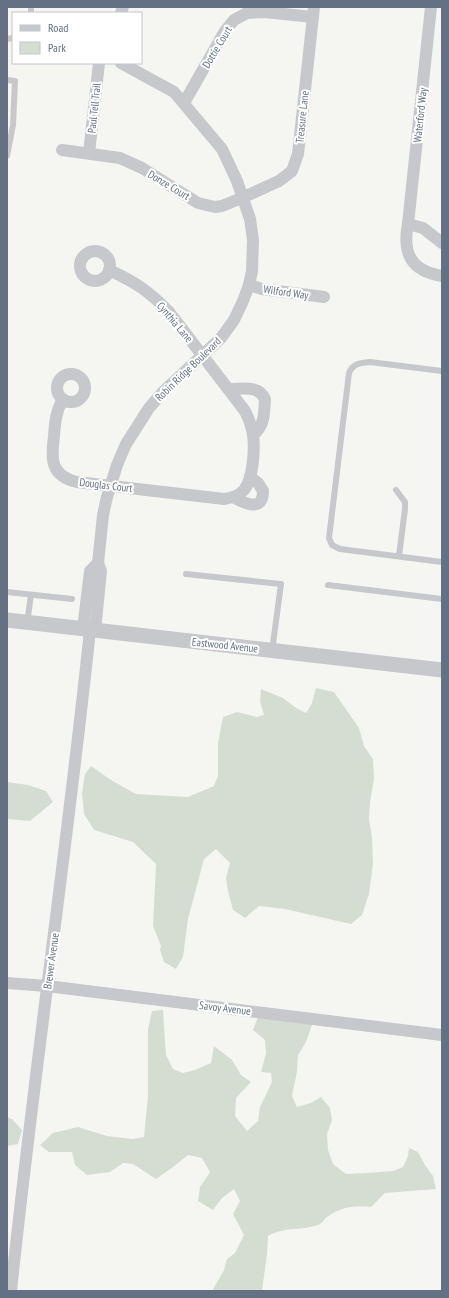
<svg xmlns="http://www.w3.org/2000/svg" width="449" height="1298" font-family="'PT Sans Narrow',sans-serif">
  <rect width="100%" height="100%" fill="#f5f6f2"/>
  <g fill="#d5ddd3">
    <polygon points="316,688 334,692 359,728 364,746 373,759 374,779 370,802 369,819 372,837 373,864 369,894 362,915 351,924 285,909 259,906 245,918 233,910 228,891 226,878 230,863 216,849 204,859 188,919 183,957 176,969 164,962 160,950 161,946 153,926 156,864 133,842 94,830 84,814 82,793 85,774 91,766 111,780 136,794 188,797 214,786 218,776 218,743 223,717 237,712 257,717 264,715 260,701 261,689 283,698 296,708 306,713 312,703"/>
    <polygon points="7,782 28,785 46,791 53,802 30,821 7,819"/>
    <path d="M163,1010l3,45 7,14 10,4 12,-3 16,-7 3,-17 18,14 9,15 10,7 -15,16 -1,18 12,15 11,-10 2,-14 12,-25 -1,-9 -10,-1 5,-19 -1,-13 -12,-10 5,-13 55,5 -7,20 -8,13 -1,17 -5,24 5,11 14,-4 10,-6 9,11 2,12 -5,14 1,16 5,14 13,10 21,-1 26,-2 10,-4 5,-11 1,-8 9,4 7,13 8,11 3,13 -51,4 -14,14c-18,-1 -28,-1 -44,10 -3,2 -5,7 -9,8 -17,6 -32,1 -50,11l-1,18 -5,37h-50l12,-21 3,-11 8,-6 9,-18 -11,-21 7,-13 -6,-12 -12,9 -9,12 -15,-9 2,-14 10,-15 -8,-14 -14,-3 -15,12 -17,12 -23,-15 -10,-1 -13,9 -23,3 -12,-10 -3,-13h-23l-9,-7 13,-12 25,-6 29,9 26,3 11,-2 4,-41v-67l4,-18z"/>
    <polygon points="7,1117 12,1119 22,1130 18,1144 7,1146"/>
  </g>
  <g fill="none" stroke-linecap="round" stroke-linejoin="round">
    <g stroke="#c6c8cc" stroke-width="6">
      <polyline points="31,13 31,7"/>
      <polyline points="7,39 13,38"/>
      <polyline points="7,80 15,81 13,125 7,156"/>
      <path d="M442,371l-72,-9c-10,1 -17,1 -21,11l-20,165 3,7 8,4 102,13"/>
      <polyline points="396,490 405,502 405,509 399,556"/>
      <polyline points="186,574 281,584 272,651"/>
      <polyline points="328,585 442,599"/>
      <polyline points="7,592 72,599"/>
      <polyline points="27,623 31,595"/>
    </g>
    <g stroke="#c6c8cc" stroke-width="12">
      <path d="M431,7l-23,217c-6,29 3,47 34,52"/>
      <polyline points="121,13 123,7"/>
      <polyline points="184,103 225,31 234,20 247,13 264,12 313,17"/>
      <polyline points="62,150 120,158 142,168 198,203 215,207 222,206 244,197 279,181 292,171 298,154 314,7"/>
      <polyline points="89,153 99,63"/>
      <polyline points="408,224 423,228 442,243"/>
      <circle cx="95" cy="266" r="15"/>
      <polyline points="249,285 262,289 324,297"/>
      <circle cx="71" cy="388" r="14"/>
      <path d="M229,389c13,0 30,-4 36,10 -1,15 0,26 -12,36"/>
      <path d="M63,399c-7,12 -8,23 -9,37 -3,22 -4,40 23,46l147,17c8,-1 15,-3 20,-9 9,-11 11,-41 9,-55 -1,-8 -4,-16 -8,-24l-76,-99c-20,-21 -34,-30 -60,-42"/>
      <path d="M233,497c11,6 30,16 30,-6l-5,-8 -8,-6"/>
      <polyline points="83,629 90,571 98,563 103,515 107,497 117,465 126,444 149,408 163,392 221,338 234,320 243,301 249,285 252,271 253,240 250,219 237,181 222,149 174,92 121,63"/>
      <polyline points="95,631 101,571 98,563"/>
      <polyline points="7,983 47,986 442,1035"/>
      <path d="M11,1291c23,-221 56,-440 79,-661"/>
    </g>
    <polyline stroke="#c6c8cc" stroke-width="15" points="7,620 442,670"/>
  </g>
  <g text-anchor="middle" stroke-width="4" stroke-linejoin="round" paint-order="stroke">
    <g font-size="11" fill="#647184" stroke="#fff">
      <text transform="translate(217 47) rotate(-59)" y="4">Dottie Court</text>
      <text transform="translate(94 108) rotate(-84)" y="4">Paul Tell Trail</text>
      <text transform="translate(420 115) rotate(-84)" y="4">Waterford Way</text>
      <text transform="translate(302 117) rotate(-84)" y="4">Treasure Lane</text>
      <text transform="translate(169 185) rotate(31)" y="4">Donze Court</text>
      <text transform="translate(286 292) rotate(8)" y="4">Wilford Way</text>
      <text transform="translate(175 322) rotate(50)" y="4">Cynthia Lane</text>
      <text transform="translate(188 369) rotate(-44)" y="4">Robin Ridge Boulevard</text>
      <text transform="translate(106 485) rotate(7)" y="4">Douglas Court</text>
      <text transform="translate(225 645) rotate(6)" y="4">Eastwood Avenue</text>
      <text transform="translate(51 961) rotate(-82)" y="4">Brewer Avenue</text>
      <text transform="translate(225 1008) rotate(7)" y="4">Savoy Avenue</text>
    </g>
  </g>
  <rect width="449" height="1298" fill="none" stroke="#647184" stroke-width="16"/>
  <rect x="12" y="12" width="130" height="52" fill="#ffffff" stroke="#c1c6ce"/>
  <rect x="20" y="25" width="20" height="6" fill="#c6c8cc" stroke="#c1c6ce"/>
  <text x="48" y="32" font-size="12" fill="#647184">Road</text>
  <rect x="20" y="42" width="20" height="12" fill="#d5ddd3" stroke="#c1c6ce"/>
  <text x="48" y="52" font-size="12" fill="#647184">Park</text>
</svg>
